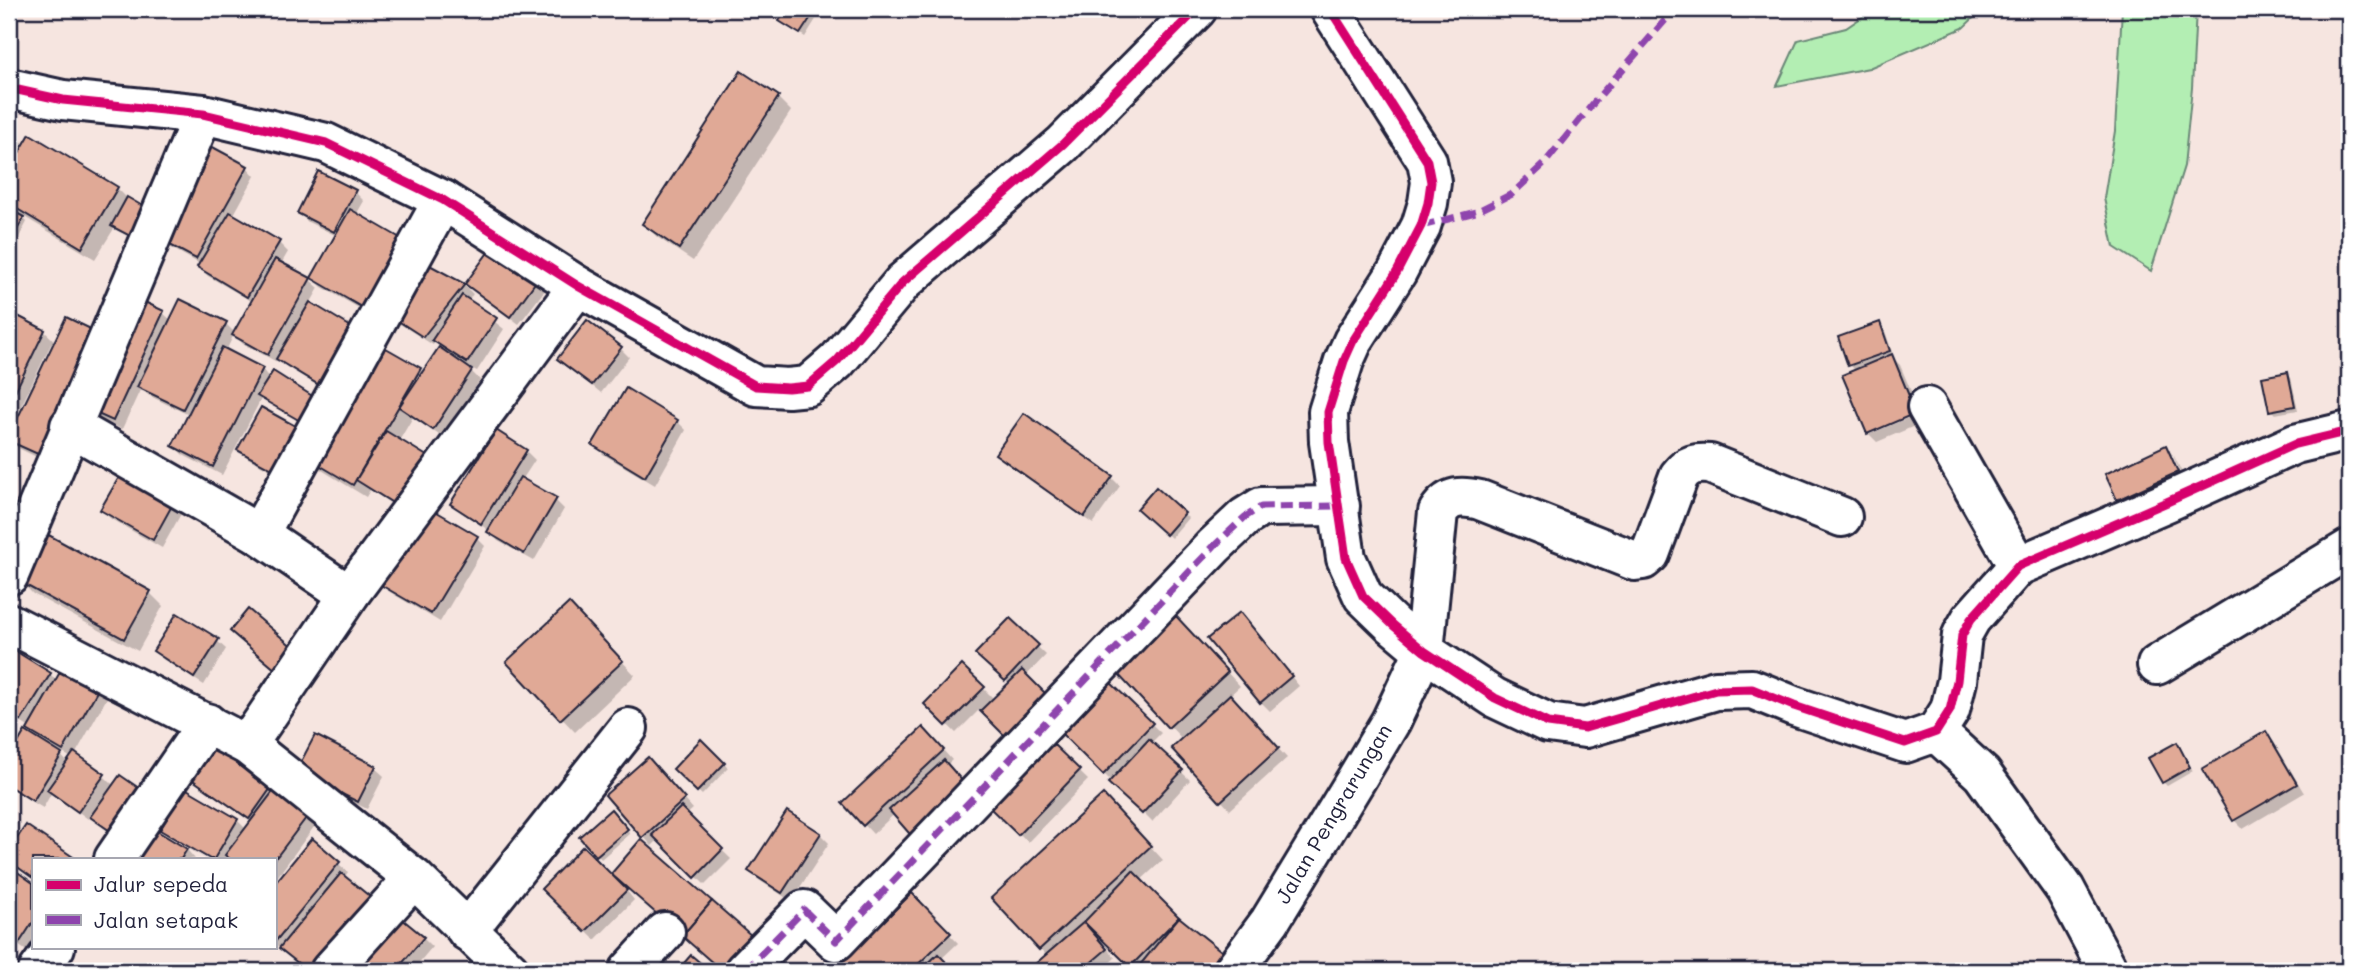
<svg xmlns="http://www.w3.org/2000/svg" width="2358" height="980" font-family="Mali,sans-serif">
  <rect width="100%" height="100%" fill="#f6e5e0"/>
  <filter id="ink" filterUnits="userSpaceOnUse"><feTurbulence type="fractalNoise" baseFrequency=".0143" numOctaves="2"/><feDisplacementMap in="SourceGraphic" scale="14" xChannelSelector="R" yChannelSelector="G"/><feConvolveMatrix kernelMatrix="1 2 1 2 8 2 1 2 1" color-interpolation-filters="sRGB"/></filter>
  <g filter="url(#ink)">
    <g fill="#b3eeb3" stroke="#6a8877" stroke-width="2">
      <polygon points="1874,9 1983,9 1963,28 1869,68 1777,86 1798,40 1846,28"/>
      <polygon points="2122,9 2196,9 2192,88 2184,166 2151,271 2114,247 2104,198 2115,131"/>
    </g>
    <g fill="#0003" fill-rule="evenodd">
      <polygon points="789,9 809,9 818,16 805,37 782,21"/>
      <polygon points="742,74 778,98 791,111 693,261 657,237 644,224"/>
      <polygon points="9,131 26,145 117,188 130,201 135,239 115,227 95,259 21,215 27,222 14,247 9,245 9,211 15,213 9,207"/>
      <polygon points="247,167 255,176 233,216 279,243 288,252 281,264 310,280 319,288 310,304 328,392 287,367 279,359 277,362 243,344 234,334 226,351 262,369 306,425 262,397 222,475 183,455 174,446 189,415 148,395 141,388 122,429 93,416 135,300 163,313 172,321 226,324 235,333 253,302 208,276 199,267 200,264 166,245"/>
      <polygon points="355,192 364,201 356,215 373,316 322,287 313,278 337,236 308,222 299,213"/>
      <polygon points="424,264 464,285 473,294 468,301 504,329 477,371 465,365 480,380 442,437 413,417 399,441 414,518 370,490 366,497 320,469 307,456 420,369 424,374 448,354 436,341 433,345 400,324 391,315"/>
      <polygon points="536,281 545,290 519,324 467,284"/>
      <polygon points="9,313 14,319 44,331 56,342 49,463 18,448 9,439 54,345 51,344 9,431"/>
      <polygon points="1879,324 1884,328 1893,355 1891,356 1900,365 1919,410 1870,430 1870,434 1920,413 1924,422 1877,442 1868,433 1856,371 1850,365"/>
      <polygon points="620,348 629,357 601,393 559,358"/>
      <polygon points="2287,374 2291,378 2298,410 2275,414 2271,410"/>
      <polygon points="626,391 677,421 686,430 655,485 603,454 594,445"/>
      <polygon points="262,410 285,478 248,458 240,449"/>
      <polygon points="496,432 526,451 535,460 522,480 555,500 564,509 534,561 498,541 490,531 461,512 452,504"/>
      <path d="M2165,447l9,9 12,25 -58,27 -9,-9zM2169,455h4l10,24 -3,1z"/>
      <polygon points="997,454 1111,477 1120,486 1093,524 1006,463"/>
      <polygon points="122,474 182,512 162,548 111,519 102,510"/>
      <polygon points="1156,490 1188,518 1171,538 1139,509"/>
      <polygon points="476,537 485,546 440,622 390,592 381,583"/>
      <polygon points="20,581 150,593 163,606 138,651 33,594"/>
      <polygon points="582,619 635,675 575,732 508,662"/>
      <polygon points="1010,620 1046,655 1026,676 1023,752 980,709 956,733 926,704 962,667 994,699 1010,684 978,654"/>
      <polygon points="1248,623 1299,686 1270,711 1261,702"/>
      <polygon points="1189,632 1240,686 1229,696 1287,758 1230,810 1173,748 1183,740 1119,672"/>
      <polygon points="217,641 226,649 204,685 164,660 155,651"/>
      <path d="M13,652l37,22 7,7 42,6 9,9 -33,59 29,21 10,10 11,57 -34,-28 -3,4 -36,-27 -9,16 -34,-20v-27l16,-27 15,7 -11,-11 1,-2 -21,-13v-57zM57,750l15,8 -4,5 -11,-12z"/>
      <polygon points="1109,683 1161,733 1151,743 1190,780 1152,822 1061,731"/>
      <polygon points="2265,734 2274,742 2304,793 2243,829 2234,820"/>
      <polygon points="932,738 952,760 873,834 844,803"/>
      <polygon points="701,742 728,768 702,795 675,769"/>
      <polygon points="1052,745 1088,780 1028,842 993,808"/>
      <polygon points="2180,749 2193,771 2167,786 2163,782"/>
      <polygon points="375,768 384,776 367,809 307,779"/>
      <polygon points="657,768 693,809 686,815 731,859 705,885 659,839 652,846 607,795"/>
      <polygon points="192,778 271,786 319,820 275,880 275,859 231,859 230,857 228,859 213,859 170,834 170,838 162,830 186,790 237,820 246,829 252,822 201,787"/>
      <polygon points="1116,809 1163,860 1140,881 1178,918 1224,955 1235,971 1136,971 1099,935 1097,936 1115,958 1100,971 1030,971 1047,956 993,898"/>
      <polygon points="610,811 630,834 601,859 582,837"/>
      <polygon points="26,827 73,859 33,859 33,879 9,860 9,853"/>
      <polygon points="158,833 174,841 171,839 206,859 183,845 195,859 141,859"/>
      <polygon points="820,834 829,843 791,901 759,880 750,871"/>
      <polygon points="312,841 348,872 344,878 340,971 308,971 275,944 275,886"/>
      <polygon points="641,841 739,971 724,971 625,885 623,886 634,900 595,940 543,889 611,877"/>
      <polygon points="9,868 33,885 33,944 28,952 9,939"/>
      <polygon points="912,896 958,943 941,959 953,971 848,971 842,965"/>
      <polygon points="423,938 432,947 412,971 353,971"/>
    </g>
    <g fill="#e0a996" stroke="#22223b" stroke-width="2">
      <polygon points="787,9 815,11 800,34 779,21"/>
      <polygon points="741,71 779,96 679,249 642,224"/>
      <polygon points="9,128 17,134 9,148"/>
      <polygon points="30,134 118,187 82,248 9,204 9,170"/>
      <polygon points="207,144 248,166 196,259 155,237"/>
      <polygon points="318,171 356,190 334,232 297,213"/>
      <polygon points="127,197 146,208 130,236 111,226"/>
      <polygon points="9,209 24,217 9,245"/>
      <polygon points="350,209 402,239 363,308 311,278"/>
      <polygon points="230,212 280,241 247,297 197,267"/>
      <polygon points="492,247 537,280 510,317 465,284"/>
      <polygon points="275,259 311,278 268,355 232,335"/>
      <polygon points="424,262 465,284 423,337 389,315"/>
      <polygon points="462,295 497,318 467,363 432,340"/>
      <polygon points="134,297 164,311 113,421 82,407"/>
      <polygon points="180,299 227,322 183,409 137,387"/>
      <polygon points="310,302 353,328 319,385 276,359"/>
      <polygon points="14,314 45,330 9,404 9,326"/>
      <polygon points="66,317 99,333 40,455 9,441 9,436"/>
      <polygon points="587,320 622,347 592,385 557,359"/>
      <polygon points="1880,322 1890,351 1848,366 1838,337"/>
      <polygon points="372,340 421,368 353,485 304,456"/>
      <polygon points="222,347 263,368 213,467 172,446"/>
      <polygon points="439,347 472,370 433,430 399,407"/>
      <polygon points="1892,354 1916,413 1867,434 1842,375"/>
      <polygon points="273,371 317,399 302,422 257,396"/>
      <polygon points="2288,372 2295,406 2269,411 2262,377"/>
      <polygon points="626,388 678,420 645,477 592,445"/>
      <polygon points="261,407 299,428 276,471 237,450"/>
      <polygon points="1024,413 1113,476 1084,517 995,454"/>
      <polygon points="496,430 527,450 481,524 450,504"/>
      <polygon points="386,431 435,461 404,510 356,480"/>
      <polygon points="2166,445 2178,472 2117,500 2105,474"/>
      <polygon points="122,472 174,502 153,540 100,510"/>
      <polygon points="520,477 557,498 524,554 487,532"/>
      <polygon points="1156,487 1185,513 1166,535 1137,509"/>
      <polygon points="425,505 478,536 431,614 379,584"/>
      <polygon points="45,533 151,591 124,639 18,581"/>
      <polygon points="569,603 623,661 560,720 506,662"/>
      <polygon points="248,609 301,654 283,676 230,631"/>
      <polygon points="1240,612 1292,676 1260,703 1207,639"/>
      <polygon points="177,613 219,639 194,678 153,651"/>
      <polygon points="1176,616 1228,672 1168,728 1116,672"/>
      <polygon points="1010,618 1039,645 1005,681 975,654"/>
      <polygon points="12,649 51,673 21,721 9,713 9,655"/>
      <polygon points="64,665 100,686 63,751 27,730"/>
      <polygon points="962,665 985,687 946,726 924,704"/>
      <polygon points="1022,670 1055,703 1013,744 980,711"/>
      <polygon points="1109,681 1153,723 1103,775 1059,731"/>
      <polygon points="1230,694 1279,748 1220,802 1171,748"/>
      <polygon points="923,727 944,750 863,826 842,803"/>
      <polygon points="25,731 62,754 33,801 9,786 9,758"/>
      <polygon points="2266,731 2297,784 2233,821 2202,769"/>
      <polygon points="315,735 376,766 358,802 296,771"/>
      <polygon points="701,739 725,763 697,792 673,769"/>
      <polygon points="1149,739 1183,770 1142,814 1108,783"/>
      <polygon points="2177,742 2190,767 2162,783 2148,758"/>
      <polygon points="213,743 273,785 249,819 190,778"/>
      <polygon points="1052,743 1080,770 1018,835 990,808"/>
      <polygon points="74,752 105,774 78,812 47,790"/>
      <polygon points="648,757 685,799 642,838 605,795"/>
      <polygon points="944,760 971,791 915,840 889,810"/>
      <polygon points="120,775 146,793 116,835 90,817"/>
      <polygon points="278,785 312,810 275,859 230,859 225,855"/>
      <polygon points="185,788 238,819 214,859 210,859 160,830"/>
      <polygon points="1103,794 1151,846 1039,950 991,898"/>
      <polygon points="681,807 723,849 695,878 652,835"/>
      <polygon points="611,809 628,829 596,856 579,837"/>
      <polygon points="787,811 821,833 782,893 748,871"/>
      <polygon points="26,825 76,859 33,859 33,878 9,861 9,850"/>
      <polygon points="157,831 187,849 181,859 139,859"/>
      <polygon points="312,838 340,862 275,942 275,883"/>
      <polygon points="641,839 712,901 682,936 611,874"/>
      <polygon points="583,846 627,890 585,932 541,889"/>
      <polygon points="9,866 33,883 33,922 18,945 9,938"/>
      <polygon points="1133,871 1179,917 1130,967 1084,922"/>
      <polygon points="341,873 379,904 324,971 308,971 279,948"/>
      <polygon points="912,893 951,933 911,971 845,971 839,965"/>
      <polygon points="712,901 752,936 722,971 682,936"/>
      <polygon points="396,914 424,937 396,971 350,971"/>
      <polygon points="1179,917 1225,954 1211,971 1135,971"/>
      <polygon points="1084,922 1107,949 1081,971 1027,971"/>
      <polygon points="770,953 789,971 754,971"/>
      <polygon points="938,954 955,971 920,971"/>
      <polygon points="691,955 710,971 677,971"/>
      <polygon points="198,962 212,971 192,971"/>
    </g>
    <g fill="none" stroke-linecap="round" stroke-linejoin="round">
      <defs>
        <g id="street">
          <polyline points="1330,9 1427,161 1431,182 1428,203 1421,226 1397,272 1353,341 1344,361 1328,412 1329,442 1346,558 1363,596 1393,625 1424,651 1495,698 1548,723 1585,728 1716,690 1752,689 1794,706 1905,743 1936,732 1950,710 1957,681 1962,635 1971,619 2018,566 2167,502 2295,444 2349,431"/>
          <polyline points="9,88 63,100 203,114 326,143 443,200 578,286 756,386 788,388 808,386 837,361 903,282 1063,144 1197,9"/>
          <polyline points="1927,407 2018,566"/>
          <polyline points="70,426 259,534 349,595"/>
          <polyline points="259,534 443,200"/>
          <polyline points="9,575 203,114"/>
          <polyline points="2157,665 2349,549"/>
          <polyline points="1936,732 1982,774 2065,889 2106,966 2099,971"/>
          <polyline points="247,745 349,595 578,286"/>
          <polyline points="114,859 207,723"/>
          <polyline points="467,931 628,728"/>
          <polyline points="38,971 55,947"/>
          <polyline points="330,971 414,878"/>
          <polyline points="629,971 665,932"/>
          <polyline points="744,971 804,910 836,941 1214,546 1245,517 1261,507 1340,506"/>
          <path d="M1233,971l37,-50 87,-143 34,-57 33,-70 14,-139c11,-17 24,-16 42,-12l155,61 8,-1 7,-6 29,-78c9,-12 17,-13 31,-12l132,53"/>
        </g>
        <polyline id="secondary" points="9,623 247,745 414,878 510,971"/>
      </defs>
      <use href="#street" stroke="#22223b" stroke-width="44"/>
      <use href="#secondary" stroke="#22223b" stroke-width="44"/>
      <use href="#street" stroke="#fff" stroke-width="38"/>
      <use href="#secondary" stroke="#fff" stroke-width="38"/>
      <g stroke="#8e44ad" stroke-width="7" stroke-dasharray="14 7" stroke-linecap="butt">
        <polyline points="1421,226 1476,212 1512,194 1544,164 1596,100 1667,18 1679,9"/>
        <polyline points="744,971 804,910 836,941 1214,546 1245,517 1261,507 1340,506"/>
      </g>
      <defs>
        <g id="cycleway">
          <polyline points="1330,9 1427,161 1431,182 1428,203 1421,226 1397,272 1353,341 1344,361 1328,412 1329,442 1346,558 1363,596 1393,625 1424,651 1495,698 1548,723 1585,728 1716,690 1752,689 1794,706 1905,743 1936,732 1950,710 1957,681 1962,635 1971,619 2018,566 2167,502 2295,444 2349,431"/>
          <polyline points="9,88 63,100 203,114 326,143 443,200 578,286 756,386 788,388 808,386 837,361 903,282 1063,144 1197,9"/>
        </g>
      </defs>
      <use href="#cycleway" stroke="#fff" stroke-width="13"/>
      <use href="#cycleway" stroke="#d6006c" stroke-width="9"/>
    </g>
  </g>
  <g text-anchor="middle" stroke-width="5" stroke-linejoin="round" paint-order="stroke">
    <g font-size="21" fill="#22223b" stroke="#fff">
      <text transform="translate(1334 814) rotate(-59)" y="7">Jalan Pengrarungan</text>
    </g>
  </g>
  <rect width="2358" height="980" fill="none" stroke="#fff" stroke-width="35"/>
  <rect x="18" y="18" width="2323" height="945" fill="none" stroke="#22223b" stroke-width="2.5" filter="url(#ink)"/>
  <rect x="32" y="858" width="245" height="91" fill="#ffffff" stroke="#a7a7b1" stroke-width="2"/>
  <rect x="46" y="880" width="35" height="10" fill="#d6006c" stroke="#a7a7b1" stroke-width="2"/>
  <text x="94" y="892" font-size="21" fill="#22223b">Jalur sepeda</text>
  <rect x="46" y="915" width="35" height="10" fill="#8e44ad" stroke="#a7a7b1" stroke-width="2"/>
  <text x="94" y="928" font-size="21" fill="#22223b">Jalan setapak</text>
</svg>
